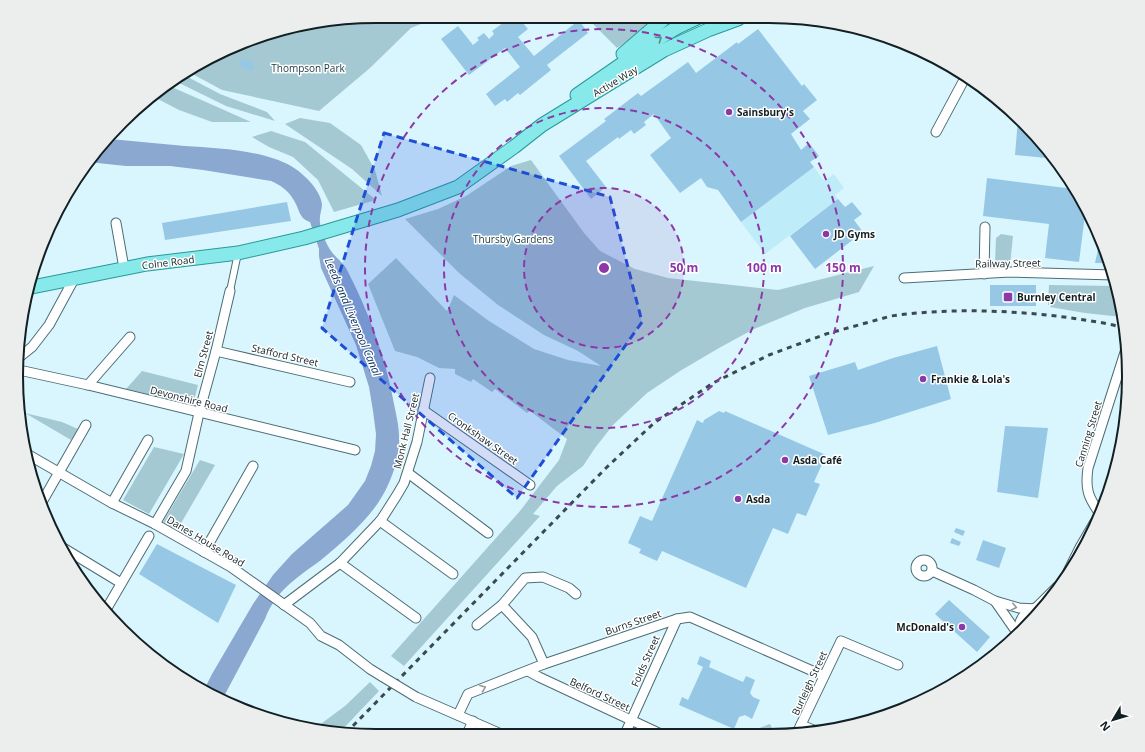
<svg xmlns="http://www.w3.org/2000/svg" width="1145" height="752" font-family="'Open Sans',sans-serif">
  <rect width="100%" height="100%" fill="#d9f6fe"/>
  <polygon fill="#beecf8" points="814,167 824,181 834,174 844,188 835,195 838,199 765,254 741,222"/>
  <g fill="#a4c9d3">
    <polygon points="376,16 441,16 411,28 370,68 319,111 222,90 187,71 260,35"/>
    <polygon points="586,17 652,18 645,29 617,48"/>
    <polygon points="182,74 220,94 267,112 275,121 226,106 173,80 176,77"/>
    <polygon points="167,85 206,102 251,122 212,122 179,110 154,97"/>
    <polygon points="300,118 330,123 361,145 375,170 382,196 352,169 285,124"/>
    <polygon points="271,131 305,142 376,200 334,212 318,180 293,157 269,147 252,137"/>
    <polygon points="531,160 584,233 600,251 635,269 668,278 778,290 874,266 859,292 805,308 754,329 719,348 680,371 647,393 613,425 595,448 583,466 557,486 533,514 540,516 404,666 391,656 520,511 559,460 567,439 530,411 527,413 495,389 492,392 473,379 471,382 455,374 455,369 439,368 417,357 395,351 368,284 396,258 447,311 454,295 489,321 534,349 568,360 601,366 578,351 544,335 498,305 459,273 405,219 438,209 466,196 511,166"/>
    <polygon points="1001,234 1013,236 1010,265 995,263 996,238"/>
    <polygon points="1049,285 1117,286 1122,317 1085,313 1050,307 1051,305 1048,305"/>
    <polygon points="142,371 198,385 193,405 126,389"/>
    <polygon points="25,413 62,422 78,429 71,440"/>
    <polygon points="154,447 184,454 149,514 123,500"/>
    <polygon points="200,460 215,465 177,530 163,522"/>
    <polygon points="370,682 379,691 339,733 329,733 314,729 345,706"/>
    <polygon points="770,724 775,735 744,734"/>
  </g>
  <path fill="#8ba8d0" d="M110,139c25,2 50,5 75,7 32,2 78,4 106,20 12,7 29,23 31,38 0,6 -3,12 -2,18 0,6 5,19 8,24 4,9 13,14 18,22 22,42 40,90 48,136 2,10 5,22 5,32 1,17 -4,34 -11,49 -13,30 -42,54 -67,75 -23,17 -45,30 -56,59l-43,81 -5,-1 -13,-9 8,-16 41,-70 20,-29 19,-21 56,-49 17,-24 6,-15 4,-15 1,-17 -3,-23 -4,-24 -13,-42 -35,-77 -2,-12v-7l-9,-27c-12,-4 -10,-13 -17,-23 -5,-9 -13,-14 -22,-18l-68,-11 -33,-4h-44l-38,-4 3,-5z"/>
  <g fill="#96c8e6">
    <polygon points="518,17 528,29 518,37 534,56 579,20 588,33 547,65 551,70 520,95 518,93 507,102 505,99 495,106 486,94 520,67 505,48 469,75 441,39 458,26 473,45 479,40 477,38 484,33 489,39 494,34 492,31 507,20 509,24"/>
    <polygon points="758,29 802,86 804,84 817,100 803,111 810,119 791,134 801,150 809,143 819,156 810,162 814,167 741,222 718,190 707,187 701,178 680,193 650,155 671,138 654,114 644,122 646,125 634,134 631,130 619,139 618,137 586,161 606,187 591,199 559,156 606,121 604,119 638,93 641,96 688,62 696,73 737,42 738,44"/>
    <polygon points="241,59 254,62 253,71 239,67"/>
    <polygon points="1018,119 1019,119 1056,159 1015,155"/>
    <polygon points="987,178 1074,189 1086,207 1079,262 1045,258 1049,224 983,216"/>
    <polygon points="838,199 845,207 852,202 862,214 854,220 863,232 815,269 790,236"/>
    <polygon points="287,202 291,221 165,240 162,223"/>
    <polygon points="1100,240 1101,241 1109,263 1095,263"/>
    <rect x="990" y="285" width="46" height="21"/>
    <polygon points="937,346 951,399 875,423 828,435 809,376 855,362 858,370 893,358"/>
    <polygon points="719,411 724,413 725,411 826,455 814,482 820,484 806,516 797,513 788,534 773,528 746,588 662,551 657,561 639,553 641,549 628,543 640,516 652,521 697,420 703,423 704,420"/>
    <polygon points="1005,426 1048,428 1038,498 997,492"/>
    <polygon points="956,528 965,531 963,536 954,532"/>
    <polygon points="952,538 961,542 959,546 950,543"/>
    <polygon points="983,540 1006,548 999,568 976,560"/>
    <polygon points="157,544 236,585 218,623 139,574"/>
    <polygon points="949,600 990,637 977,652 935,614"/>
    <polygon points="700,656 711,661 709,667 743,682 746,676 755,680 750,693 753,697 760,700 752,719 745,715 739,717 734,729 679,705 682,697 688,700 703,667 697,664"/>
  </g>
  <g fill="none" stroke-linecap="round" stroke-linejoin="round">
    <defs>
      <polyline id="pedestrian" points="230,291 238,253"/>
      <g id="minor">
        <polyline points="936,132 965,78"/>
        <polyline points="116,223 124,268"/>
        <polyline points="984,274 985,227"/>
        <polyline points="904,278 1010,272 1114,275"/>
        <polyline points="216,351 350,382"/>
        <polyline points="17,359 32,347 49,325 74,279"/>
        <polyline points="19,370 88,385 355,450"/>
        <polyline points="88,385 130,337"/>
        <polyline points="423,410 530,485"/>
        <polyline points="27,454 112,503 155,524 231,567 310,623 321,636 339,645 370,669 383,677"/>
        <polyline points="408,473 488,533"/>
        <polyline points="42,502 86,425"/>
        <polyline points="112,503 148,440"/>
        <path d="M1100,514c-12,-17 -15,-25 -12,-46l39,-122"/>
        <polyline points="380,521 453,574"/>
        <polyline points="155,524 186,471 199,413 216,351 230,291"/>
        <polyline points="60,546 121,583"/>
        <polyline points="204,552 253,466"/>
        <circle cx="924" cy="568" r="8"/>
        <polyline points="340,563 416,618"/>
        <polyline points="932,571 974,590 995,601 1019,608 1035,609"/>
        <polyline points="995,601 1018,634"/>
        <polyline points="284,605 340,563 381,520 397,495 404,483 417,442 430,378"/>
        <polyline points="107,608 149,536"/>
        <polyline points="477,625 502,605"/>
        <polyline points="544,664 532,637 502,605 525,578 543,577 569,588 576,594"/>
        <polyline points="528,671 539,677 663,735"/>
        <polyline points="416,697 501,734"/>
        <polyline points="458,715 468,694 544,664 677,619 690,617 824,676"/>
        <polyline points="801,725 816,731"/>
        <polyline points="467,734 473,721"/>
        <polyline points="625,734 677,619"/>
        <polyline points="796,735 841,641 898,665"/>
      </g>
      <g id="secondary">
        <polyline points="1069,573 1082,547 1096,523"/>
        <polyline points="1038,608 1058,588"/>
        <path d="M1020,632c0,-14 9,-24 24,-24"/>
      </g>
      <g id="primary">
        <polyline points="623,54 665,18"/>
        <polyline points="577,95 658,39 676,28 697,18"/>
        <polyline points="32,287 147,264 238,253 304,238 398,210 458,187 514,147 542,125 664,50 708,30 738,19"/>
      </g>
    </defs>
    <use href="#pedestrian" stroke="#4d6d76" stroke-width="8"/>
    <use href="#minor" stroke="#4d6d76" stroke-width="11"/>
    <use href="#secondary" stroke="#4d6d76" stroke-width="14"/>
    <use href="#primary" stroke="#2a999a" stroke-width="15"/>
    <use href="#pedestrian" stroke="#fff" stroke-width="6"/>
    <use href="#minor" stroke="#fff" stroke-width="9"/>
    <use href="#secondary" stroke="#fff" stroke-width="12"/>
    <use href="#primary" stroke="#87e9e9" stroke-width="13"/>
    <path stroke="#3a4b4f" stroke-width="3" stroke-dasharray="5 5" stroke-linecap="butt" d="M346,733l260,-265 48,-45 59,-40 56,-28 57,-21 65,-18c57,-8 116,-6 173,1 20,3 40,5 60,11"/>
    <defs>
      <polyline id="minor-bridge" points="383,677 416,697"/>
    </defs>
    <use href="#minor-bridge" stroke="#4d6d76" stroke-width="11" stroke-linecap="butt"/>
    <use href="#minor-bridge" stroke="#fff" stroke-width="9"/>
  </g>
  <defs><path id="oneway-chevron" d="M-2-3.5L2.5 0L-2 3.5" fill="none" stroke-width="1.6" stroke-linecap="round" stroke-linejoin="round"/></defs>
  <use stroke="#528e90" href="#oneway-chevron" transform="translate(659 39) rotate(-34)"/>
  <g stroke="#949a9c">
    <use href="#oneway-chevron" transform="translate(1014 607) rotate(13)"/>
    <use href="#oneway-chevron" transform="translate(483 688) rotate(-21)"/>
  </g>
  <path fill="#1d4ed8" fill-opacity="0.2" stroke="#1d4ed8" stroke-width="3" stroke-dasharray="8 5" stroke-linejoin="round" d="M384,133l226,64 32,125 -125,176 -195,-170z"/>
  <circle cx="604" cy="268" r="80" fill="#8c38a6" fill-opacity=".12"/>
  <g fill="none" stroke="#8c38a6" stroke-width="2" stroke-dasharray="7 5">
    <circle cx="604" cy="268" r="80"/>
    <circle cx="604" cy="268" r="160"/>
    <circle cx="604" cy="268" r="239"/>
  </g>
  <g fill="#8c38a6" stroke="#fff" stroke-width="1.5">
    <circle cx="729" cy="112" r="4"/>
    <circle cx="826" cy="234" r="4"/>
    <rect x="1003" y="292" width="10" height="10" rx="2"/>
    <circle cx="923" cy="379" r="4"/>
    <circle cx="785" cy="460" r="4"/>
    <circle cx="738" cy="499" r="4"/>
    <circle cx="962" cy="627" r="4"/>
  </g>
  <g text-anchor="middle" stroke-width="3" stroke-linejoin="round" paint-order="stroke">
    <g font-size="10" fill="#18373e" stroke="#fff">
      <text x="308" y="72">Thompson Park</text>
      <text x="513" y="243">Thursby Gardens</text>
    </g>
    <g font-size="10" fill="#121f23" stroke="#fff">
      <text transform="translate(615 81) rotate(-31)" y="4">Active Way</text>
      <text transform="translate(168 262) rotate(-7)" y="4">Colne Road</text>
      <text transform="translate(1008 263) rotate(-1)" y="4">Railway Street</text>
      <text transform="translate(203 354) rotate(-75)" y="4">Elm Street</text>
      <text transform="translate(285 355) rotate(13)" y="4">Stafford Street</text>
      <text transform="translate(189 399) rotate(14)" y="4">Devonshire Road</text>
      <text transform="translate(406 431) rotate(-76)" y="4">Monk Hall Street</text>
      <text transform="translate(1088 434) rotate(-73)" y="4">Canning Street</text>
      <text transform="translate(483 438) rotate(35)" y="4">Cronkshaw Street</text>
      <text transform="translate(206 541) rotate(31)" y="4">Danes House Road</text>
      <text transform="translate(633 622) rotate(-19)" y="4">Burns Street</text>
      <text transform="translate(645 661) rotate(-66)" y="4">Folds Street</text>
      <text transform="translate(809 683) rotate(-65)" y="4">Burleigh Street</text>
      <text transform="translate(600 694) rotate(25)" y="4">Belford Street</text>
    </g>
    <g font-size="10" font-weight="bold" fill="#121f23" stroke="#fff" text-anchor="start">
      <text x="737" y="116">Sainsbury's</text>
      <text x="834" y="238">JD Gyms</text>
      <text x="1017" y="301">Burnley Central</text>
      <text x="931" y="383">Frankie &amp; Lola's</text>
      <text x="793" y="464">Asda Café</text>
      <text x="746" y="503">Asda</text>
      <text x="954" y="631" text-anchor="end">McDonald's</text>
    </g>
    <g font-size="11" font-style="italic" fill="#01295a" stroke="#fff">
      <text transform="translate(353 317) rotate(67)" y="4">Leeds and Liverpool Canal</text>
    </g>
  </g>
  <path d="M0 0H1145V752H0ZM376 23H769A353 353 0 0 1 1122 376V376A353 353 0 0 1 769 729H376A353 353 0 0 1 23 376V376A353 353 0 0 1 376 23Z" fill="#eceded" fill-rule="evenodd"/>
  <path fill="none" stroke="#121f23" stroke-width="2" d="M376 23H769A353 353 0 0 1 1122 376V376A353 353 0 0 1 769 729H376A353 353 0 0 1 23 376V376A353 353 0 0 1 376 23Z"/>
  <circle cx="604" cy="268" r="6" fill="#8c38a6" stroke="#fff" stroke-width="2"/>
  <g font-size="12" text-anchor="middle" font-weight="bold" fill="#8c38a6" stroke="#fff" stroke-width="3" stroke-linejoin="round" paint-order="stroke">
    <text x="684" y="272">50 m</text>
    <text x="764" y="272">100 m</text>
    <text x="843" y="272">150 m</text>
  </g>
  <g transform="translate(1113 720) rotate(232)" stroke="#ffffff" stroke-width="3" paint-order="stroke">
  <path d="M0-3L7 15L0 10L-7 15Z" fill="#121f23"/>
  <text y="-6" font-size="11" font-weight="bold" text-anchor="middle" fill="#121f23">N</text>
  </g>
</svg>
